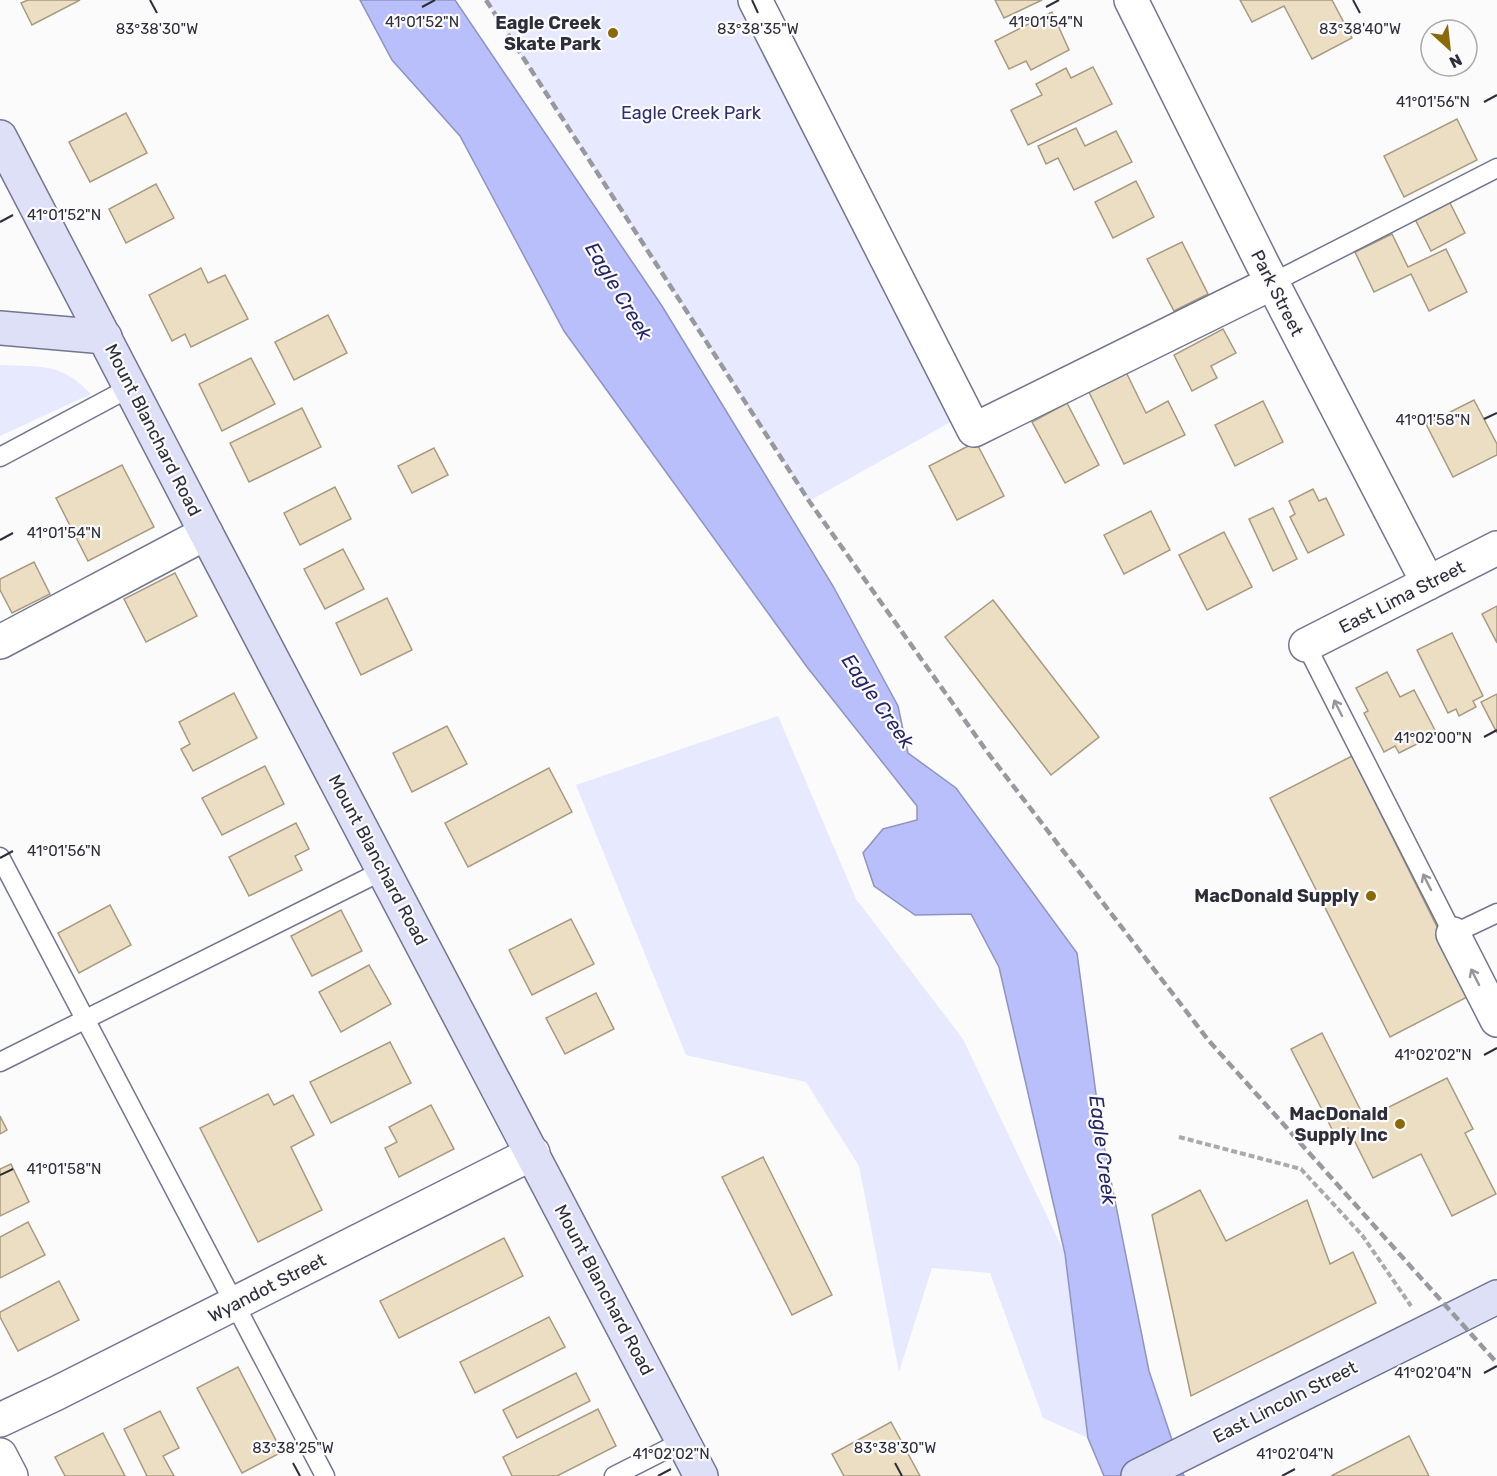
<svg xmlns="http://www.w3.org/2000/svg" width="1497" height="1476" font-family="Rubik,sans-serif">
  <rect width="100%" height="100%" fill="#fbfbfb"/>
  <g fill="#e6e9ff">
    <polygon points="486,0 757,0 965,414 809,501"/>
    <path d="M0,365c40,2 61,-3 91,29l-91,42z"/>
    <polygon points="778,716 856,899 963,1039 1065,1254 1088,1438 1043,1418 990,1273 932,1268 899,1372 859,1166 806,1082 686,1055 576,785"/>
  </g>
  <polygon fill="#b8bffa" stroke="#8e94c0" stroke-width="1.5" points="360,0 455,0 662,306 833,586 898,706 908,753 956,788 1077,953 1101,1131 1149,1371 1184,1476 1104,1476 1088,1438 1065,1254 999,967 971,914 915,915 874,886 863,853 883,829 917,820 917,806 807,667 564,331 460,136 392,60"/>
  <g fill="#ecdec2" stroke="#a89a80" stroke-width="1.5">
    <polygon points="28,0 80,0 32,25 21,3"/>
    <polygon points="995,0 1042,0 1004,18"/>
    <polygon points="1240,0 1332,0 1352,38 1312,59 1284,6 1252,22"/>
    <polygon points="1052,12 1069,50 1031,70 1026,61 1009,69 995,41"/>
    <polygon points="1093,67 1112,104 1028,145 1011,110 1042,95 1036,84 1066,68 1071,78"/>
    <polygon points="126,113 147,153 90,182 69,142"/>
    <polygon points="1457,119 1477,160 1404,197 1384,156"/>
    <polygon points="1076,128 1085,146 1116,131 1132,162 1074,190 1058,158 1046,164 1038,146"/>
    <polygon points="1136,181 1154,217 1113,238 1095,202"/>
    <polygon points="156,184 174,218 126,243 109,209"/>
    <polygon points="1448,199 1465,233 1431,251 1414,217"/>
    <polygon points="1392,234 1408,267 1446,249 1467,292 1429,311 1411,274 1374,292 1355,252"/>
    <polygon points="1182,242 1208,294 1174,311 1147,259"/>
    <polygon points="201,268 208,283 225,275 248,319 191,347 185,334 172,341 149,295"/>
    <polygon points="328,315 347,353 294,380 275,342"/>
    <polygon points="1223,329 1236,353 1211,366 1217,378 1192,391 1174,355"/>
    <polygon points="251,358 275,404 222,431 199,384"/>
    <polygon points="1126,372 1146,413 1168,401 1185,435 1124,464 1088,390"/>
    <polygon points="1474,400 1497,444 1497,455 1453,477 1426,424"/>
    <polygon points="1263,401 1283,442 1235,466 1215,425"/>
    <polygon points="1067,403 1099,465 1065,483 1032,422"/>
    <polygon points="302,408 321,447 249,482 230,443"/>
    <polygon points="976,442 1004,496 957,520 929,466"/>
    <polygon points="434,448 448,475 412,493 398,466"/>
    <polygon points="122,465 154,527 88,561 56,498"/>
    <polygon points="335,487 351,519 300,545 284,513"/>
    <polygon points="1313,489 1319,501 1326,498 1344,535 1308,553 1290,517 1295,514 1289,501"/>
    <polygon points="1273,508 1297,559 1273,571 1249,519"/>
    <polygon points="1151,511 1170,550 1124,574 1104,535"/>
    <polygon points="1224,532 1252,587 1207,610 1179,555"/>
    <polygon points="343,549 364,589 325,609 304,569"/>
    <polygon points="34,562 50,594 12,613 0,590 0,579"/>
    <polygon points="175,573 197,616 146,642 124,599"/>
    <polygon points="387,598 412,650 361,675 336,623"/>
    <polygon points="993,600 1099,737 1051,775 945,637"/>
    <polygon points="1497,606 1497,643 1482,614"/>
    <polygon points="1452,633 1483,696 1473,701 1476,707 1459,716 1456,709 1448,713 1417,650"/>
    <polygon points="1387,672 1400,697 1414,690 1437,734 1399,753 1395,746 1384,752 1364,713 1368,711 1356,688"/>
    <polygon points="234,693 257,738 193,771 181,749 190,744 179,722"/>
    <polygon points="1497,694 1497,733 1481,702"/>
    <polygon points="447,726 467,764 412,792 393,753"/>
    <polygon points="1352,756 1471,995 1390,1037 1270,798"/>
    <polygon points="265,766 284,804 222,835 202,798"/>
    <polygon points="549,768 572,812 468,867 445,823"/>
    <polygon points="296,823 309,849 295,856 302,870 249,896 229,857"/>
    <polygon points="110,905 131,945 79,973 58,933"/>
    <polygon points="341,910 362,951 312,976 291,936"/>
    <polygon points="571,919 594,964 532,995 509,950"/>
    <polygon points="369,965 391,1004 341,1032 319,992"/>
    <polygon points="596,993 614,1029 565,1054 546,1018"/>
    <polygon points="1322,1033 1365,1119 1447,1078 1473,1129 1465,1133 1496,1194 1452,1216 1421,1154 1373,1178 1348,1128 1335,1135 1291,1049"/>
    <polygon points="390,1042 411,1083 331,1123 310,1082"/>
    <polygon points="268,1094 274,1105 293,1095 314,1135 291,1147 322,1210 258,1242 200,1128"/>
    <polygon points="431,1105 454,1149 399,1177 385,1148 397,1142 389,1127"/>
    <polygon points="0,1116 7,1130 0,1134"/>
    <polygon points="763,1157 832,1295 792,1315 722,1177"/>
    <polygon points="11,1164 29,1202 0,1216 0,1169"/>
    <polygon points="1200,1190 1226,1241 1307,1200 1330,1264 1353,1252 1376,1303 1191,1396 1152,1215"/>
    <polygon points="28,1222 45,1255 0,1278 0,1237"/>
    <polygon points="504,1238 523,1276 399,1338 380,1301"/>
    <polygon points="59,1281 79,1320 18,1351 0,1317 0,1312"/>
    <polygon points="549,1317 565,1347 475,1393 460,1362"/>
    <polygon points="238,1367 282,1452 242,1473 197,1388"/>
    <polygon points="576,1373 590,1401 517,1438 503,1410"/>
    <polygon points="598,1409 616,1446 557,1476 512,1476 503,1457"/>
    <polygon points="160,1411 179,1448 163,1456 174,1476 147,1476 124,1429"/>
    <polygon points="891,1422 920,1476 844,1476 832,1454"/>
    <polygon points="103,1433 125,1476 65,1476 55,1457"/>
    <polygon points="1409,1436 1429,1476 1331,1476"/>
  </g>
  <g fill="none" stroke-linecap="round" stroke-linejoin="round">
    <defs>
      <g id="lane">
        <polyline points="1272,283 1497,168"/>
        <polyline points="0,457 131,387"/>
        <polyline points="1306,645 1453,934 1497,913"/>
        <polyline points="0,857 325,1476"/>
        <polyline points="0,1062 384,870"/>
        <polyline points="614,1476 683,1441"/>
      </g>
      <g id="street">
        <polyline points="755,0 974,430 1272,283"/>
        <polyline points="1131,0 1262,263 1428,583"/>
        <polyline points="0,642 206,533"/>
        <polyline points="1306,645 1497,548"/>
        <polyline points="1453,934 1497,1020"/>
        <polyline points="0,1420 57,1393 533,1153"/>
        <polyline points="0,1455 11,1476"/>
      </g>
      <g id="secondary">
        <polyline points="0,137 206,533 701,1476"/>
        <polyline points="0,328 105,337"/>
        <polyline points="1138,1476 1497,1297"/>
      </g>
    </defs>
    <use href="#lane" stroke="#727690" stroke-width="21"/>
    <use href="#street" stroke="#727690" stroke-width="36"/>
    <use href="#secondary" stroke="#727690" stroke-width="36"/>
    <polyline stroke="#aaaaae" stroke-width="4" stroke-dasharray="6 3" stroke-linecap="butt" points="1179,1137 1301,1169 1362,1235 1411,1306"/>
    <use href="#lane" stroke="#fff" stroke-width="18"/>
    <use href="#street" stroke="#fff" stroke-width="33"/>
    <use href="#secondary" stroke="#dde0f7" stroke-width="33"/>
    <polyline stroke="#98999e" stroke-width="4.5" stroke-dasharray="9 4.5" stroke-linecap="butt" points="486,0 809,501 988,753 1209,1041 1497,1363"/>
  </g>
  <defs><path id="oneway-shaft" d="M-6 0H5M1.5-3L5.5 0L1.5 3" fill="none" stroke-width="1.6" stroke-linecap="round" stroke-linejoin="round" transform="scale(1.5)"/></defs>
  <g stroke="#96969c">
    <use href="#oneway-shaft" transform="translate(1338 708) rotate(-117)"/>
    <use href="#oneway-shaft" transform="translate(1427 882) rotate(-117)"/>
    <use href="#oneway-shaft" transform="translate(1475 977) rotate(-117)"/>
  </g>
  <path fill="none" stroke="#2d2e39" stroke-width="2" d="M150,0l7,13M752,0l6,13M1353,0l7,13M422,7l13,-7M1046,7l13,-7M1484,102l13,-7M0,222l13,-7M1484,419l13,-6M0,540l13,-7M1484,737l13,-7M0,858l13,-7M1484,1055l13,-7M0,1175l13,-6M1484,1373l13,-7M293,1463l7,13M895,1463l7,13M658,1476l13,-7M1282,1476l13,-7"/>
  <g fill="#8b6808" stroke="#fbfbfb" stroke-width="2">
    <circle cx="613" cy="33" r="6"/>
    <circle cx="1371" cy="896" r="6"/>
    <circle cx="1400" cy="1124" r="6"/>
  </g>
  <g text-anchor="middle" stroke-width="4.5" stroke-linejoin="round" paint-order="stroke">
    <g font-size="18" font-weight="bold" fill="#2d2e39" stroke="#fbfbfb" text-anchor="end">
      <text x="601" y="29">Eagle Creek<tspan x="601" dy="21">Skate Park</tspan></text>
      <text x="1359" y="902">MacDonald Supply</text>
      <text x="1388" y="1120">MacDonald<tspan x="1388" dy="21">Supply Inc</tspan></text>
    </g>
    <g font-size="18" fill="#2e2d70" stroke="#fbfbfb">
      <text x="691" y="119">Eagle Creek Park</text>
    </g>
    <g font-size="18" fill="#2d2e39" stroke="#fbfbfb">
      <text transform="translate(1277 293) rotate(63)" y="6">Park Street</text>
      <text transform="translate(153 430) rotate(63)" y="6">Mount Blanchard Road</text>
      <text transform="translate(1402 597) rotate(-27)" y="6">East Lima Street</text>
      <text transform="translate(378 860) rotate(62)" y="6">Mount Blanchard Road</text>
      <text transform="translate(267 1288) rotate(-27)" y="6">Wyandot Street</text>
      <text transform="translate(604 1290) rotate(62)" y="6">Mount Blanchard Road</text>
      <text transform="translate(1285 1402) rotate(-27)" y="6">East Lincoln Street</text>
    </g>
    <g font-size="20" font-style="italic" fill="#272567" stroke="#fbfbfb">
      <text transform="translate(619 291) rotate(59)" y="7">Eagle Creek</text>
      <text transform="translate(878 701) rotate(55)" y="7">Eagle Creek</text>
      <text transform="translate(1103 1150) rotate(83)" y="7">Eagle Creek</text>
    </g>
  </g>
  <g font-size="15" text-anchor="middle" fill="#2d2e39" stroke="#fbfbfb" stroke-width="4.5" stroke-linejoin="round" paint-order="stroke">
    <text x="422" y="27">41°01'52"N</text>
    <text x="1046" y="27">41°01'54"N</text>
    <text x="157" y="34">83°38'30"W</text>
    <text x="758" y="34">83°38'35"W</text>
    <text x="1360" y="34">83°38'40"W</text>
    <text x="1433" y="107">41°01'56"N</text>
    <text x="64" y="220">41°01'52"N</text>
    <text x="1433" y="425">41°01'58"N</text>
    <text x="64" y="538">41°01'54"N</text>
    <text x="1433" y="743">41°02'00"N</text>
    <text x="64" y="856">41°01'56"N</text>
    <text x="1433" y="1060">41°02'02"N</text>
    <text x="64" y="1174">41°01'58"N</text>
    <text x="1433" y="1378">41°02'04"N</text>
    <text x="293" y="1453">83°38'25"W</text>
    <text x="895" y="1453">83°38'30"W</text>
    <text x="1295" y="1459">41°02'04"N</text>
    <text x="671" y="1459">41°02'02"N</text>
  </g>
  <g transform="translate(1449 48) rotate(153)"><circle r="28" fill="#fbfbfb" stroke="#a9a9ad" stroke-width="1.5"/>
  <path d="M0-4.5L10 22L0 15L-10 22Z" fill="#8b6808"/>
  <text y="-9" font-size="16" font-weight="bold" text-anchor="middle" fill="#2d2e39">N</text>
  </g>
</svg>
